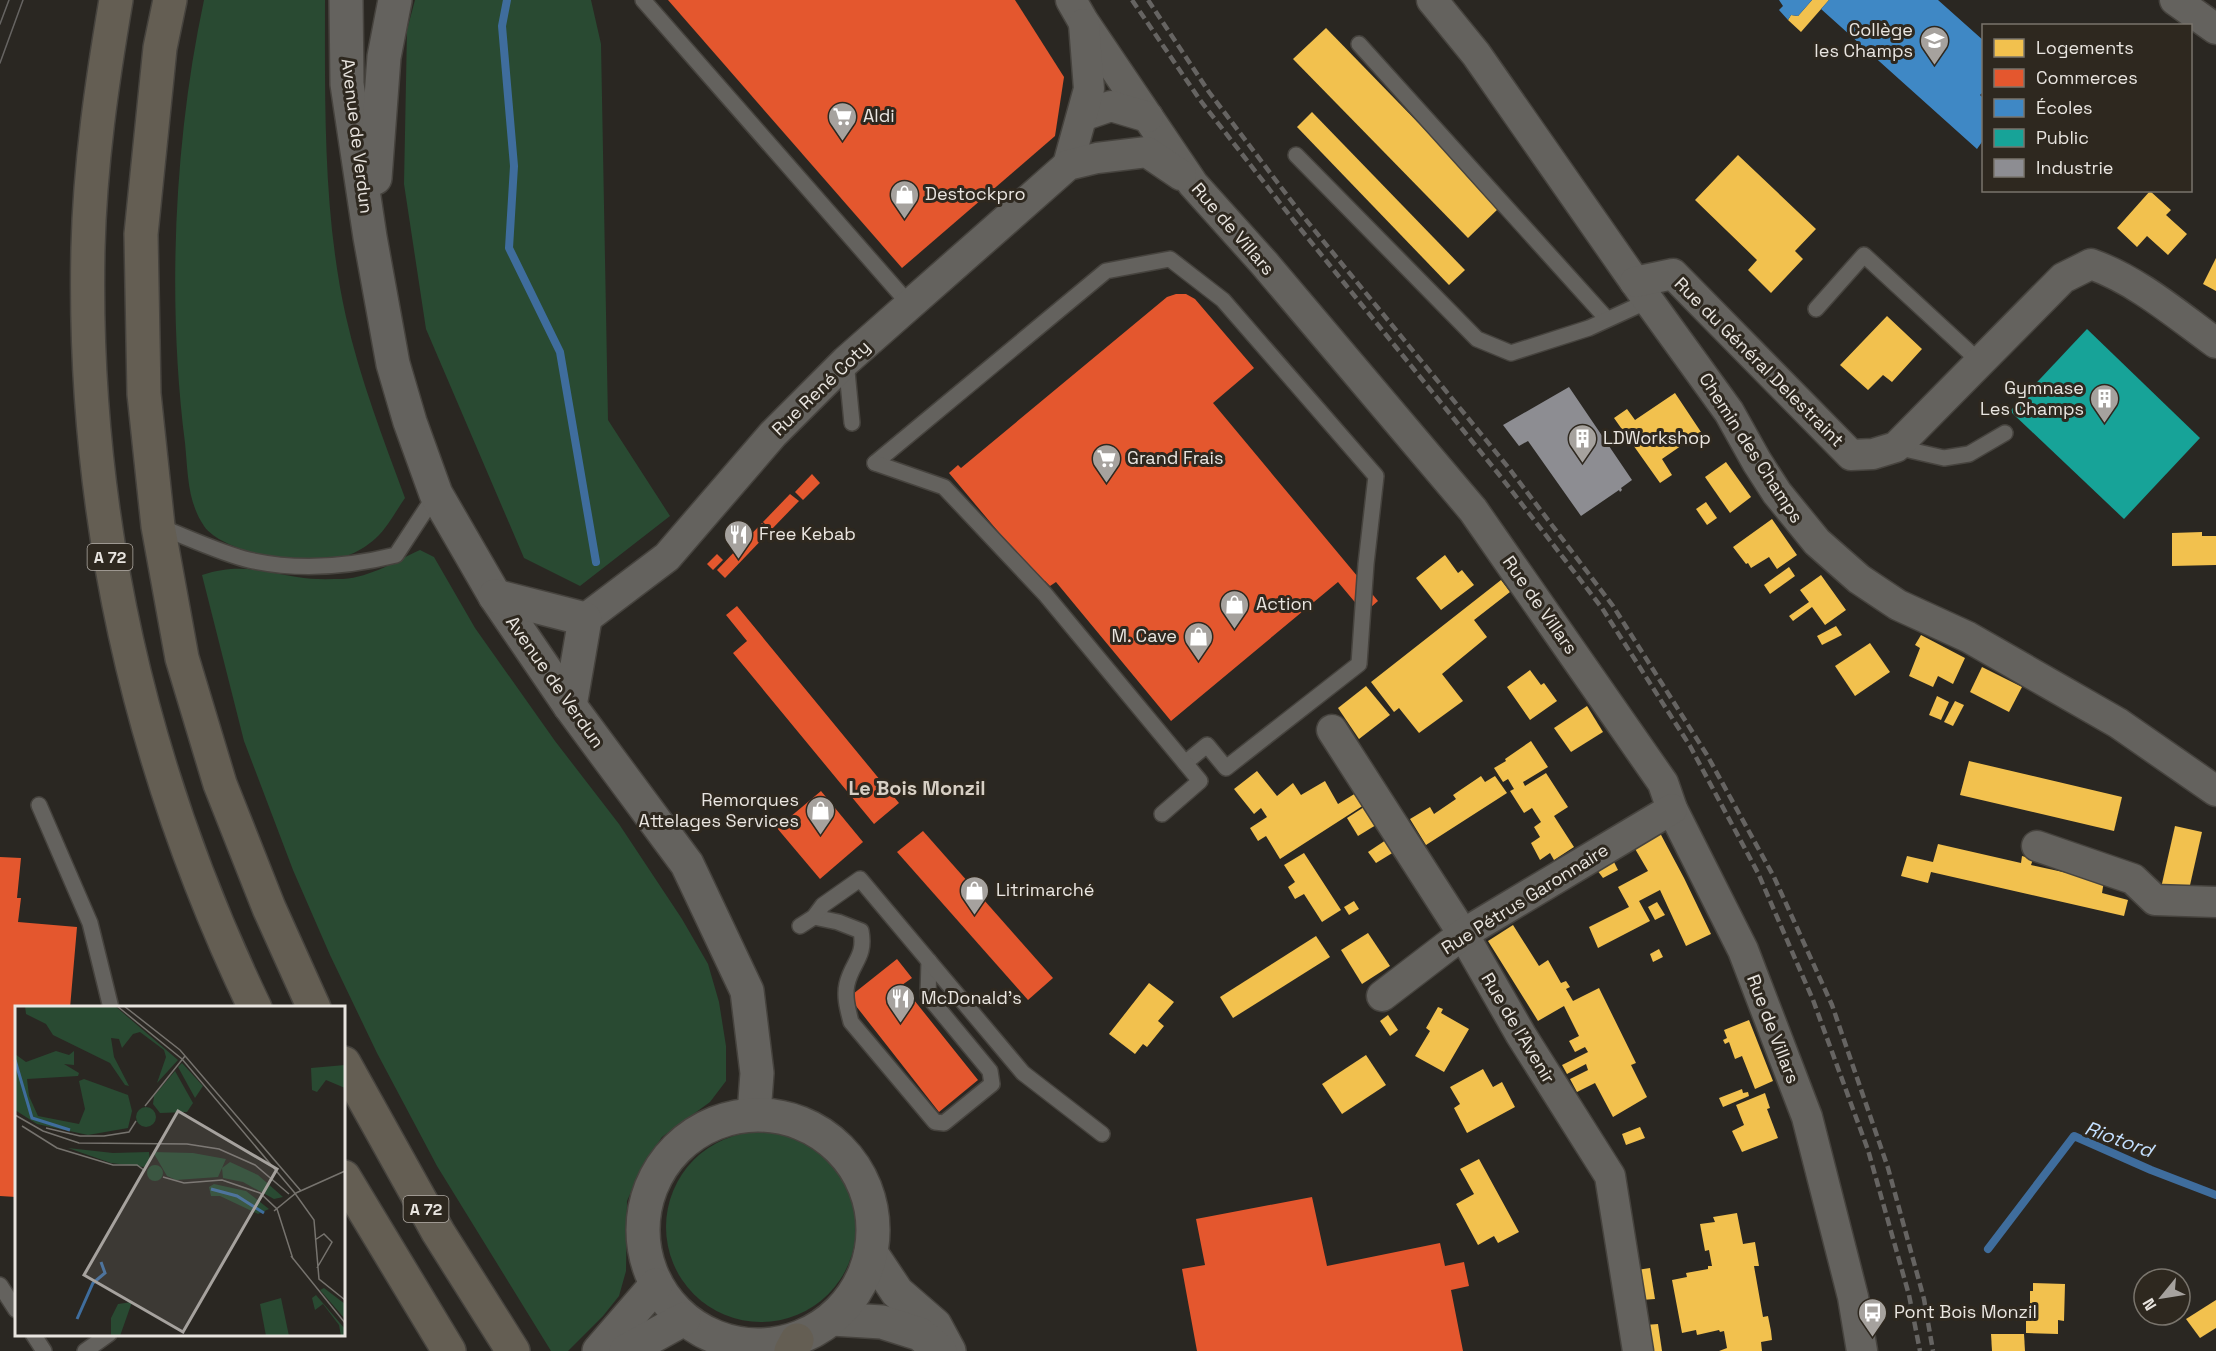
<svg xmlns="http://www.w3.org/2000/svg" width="2216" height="1351" font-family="'Space Grotesk',sans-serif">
  <rect width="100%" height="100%" fill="#2a2722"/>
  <g fill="#294a32">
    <path d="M204,0h121c0,105 -2,214 21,317 14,62 37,121 59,181 -9,13 -18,30 -29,40 -29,26 -58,25 -94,20 -22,-2 -65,-13 -78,-32 -17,-25 -16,-54 -19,-83 -18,-142 -11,-303 19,-443z"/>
    <polygon points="415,0 591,0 601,44 608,420 670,516 580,586 524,558 426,329 404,184 407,30"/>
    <path d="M420,550l14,7 41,71 80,113 64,83 63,95 26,45 11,38 7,44v35l-16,21 -48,35 -21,32 -14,32 -1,70 -7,25 -16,20 -35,35h-17l-114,-185 -60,-113 -47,-98 -37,-85 -49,-129 -42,-166c37,-12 59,-4 95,2 15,3 32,2 46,2 28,-2 53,-18 77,-29z"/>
    <circle cx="761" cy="1227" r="95"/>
  </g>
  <g fill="#f2c14e">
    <polygon points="1812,0 1829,0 1801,32 1788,20 1791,15 1798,16"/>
    <polygon points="1326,28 1500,207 1468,238 1293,59"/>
    <polygon points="1312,112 1465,270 1449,285 1297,127"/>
    <polygon points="1738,155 1816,229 1795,251 1803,259 1771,293 1748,270 1757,260 1695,200"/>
    <polygon points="2150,191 2171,210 2166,215 2187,234 2168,255 2147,236 2137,247 2117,228"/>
    <polygon points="2216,258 2216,291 2203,284"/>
    <polygon points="1887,316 1922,349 1892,382 1883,375 1868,390 1840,365"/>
    <polygon points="1675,393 1701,432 1662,459 1672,475 1660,483 1614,418 1627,409 1635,420"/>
    <polygon points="1726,462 1751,497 1730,513 1705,477"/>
    <polygon points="1706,502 1717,518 1707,525 1696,509"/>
    <polygon points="1772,519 1797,555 1777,569 1769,557 1751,568 1748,563 1746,564 1733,547"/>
    <polygon points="2202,532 2202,536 2216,536 2216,565 2172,566 2172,533"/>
    <polygon points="1445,555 1458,573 1462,570 1474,585 1441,610 1416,578"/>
    <polygon points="1789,567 1795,576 1770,594 1764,585"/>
    <polygon points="1821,575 1846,610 1825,625 1812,607 1793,621 1789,616 1809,602 1800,590"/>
    <polygon points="1501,580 1510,592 1474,620 1487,637 1442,674 1463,701 1419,733 1399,708 1394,712 1371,682"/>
    <polygon points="1836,626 1842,635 1822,645 1817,636"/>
    <polygon points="1921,635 1965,658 1953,684 1938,676 1933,687 1909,676 1920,648 1915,645"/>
    <polygon points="1870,643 1890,672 1855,696 1835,666"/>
    <polygon points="1982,667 2022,687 2009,712 1970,692"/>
    <polygon points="1530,670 1541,685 1544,683 1557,701 1530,720 1507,687"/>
    <polygon points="1366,686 1390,715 1359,739 1338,708"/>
    <polygon points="1937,696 1949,702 1941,720 1929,715"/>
    <polygon points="1955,701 1964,705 1953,726 1944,722"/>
    <polygon points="1587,706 1603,732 1571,752 1554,728"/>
    <polygon points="1531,741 1548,767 1523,782 1525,786 1546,773 1568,807 1554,816 1574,847 1554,860 1550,853 1540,860 1531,843 1540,837 1534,827 1541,822 1532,808 1524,813 1510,791 1514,789 1508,779 1503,782 1494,768 1506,761 1505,759"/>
    <polygon points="1969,761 2122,797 2114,831 1960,795"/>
    <polygon points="1257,771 1277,796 1293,783 1301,795 1325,781 1338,804 1356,793 1364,805 1280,859 1266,836 1258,841 1250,828 1267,817 1261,808 1254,814 1234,789"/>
    <polygon points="1481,776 1485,782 1495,776 1507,793 1426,845 1410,819 1430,807 1434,814 1456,799 1453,795"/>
    <polygon points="1364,807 1376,825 1358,836 1347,818"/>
    <polygon points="2175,826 2202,832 2188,894 2161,888"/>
    <polygon points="1660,833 1684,878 1711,934 1686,946 1660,890 1639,901 1650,921 1598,948 1589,927 1629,907 1618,887 1648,871 1634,847"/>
    <polygon points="1386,840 1394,852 1376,863 1368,852"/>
    <polygon points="1938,844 2021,863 2022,856 2033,859 2031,865 2104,881 2102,893 2128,900 2124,916 1931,872 1928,883 1901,876 1907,856 1933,862"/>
    <polygon points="1304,853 1341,910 1322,922 1304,894 1295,899 1288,887 1295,882 1284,865"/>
    <polygon points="1613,860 1618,870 1603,878 1597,870"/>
    <polygon points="1354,901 1359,909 1349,915 1344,907"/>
    <polygon points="1657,902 1665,915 1655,920 1648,907"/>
    <polygon points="1513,925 1539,966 1548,960 1561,983 1566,981 1570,987 1566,989 1573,1001 1599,988 1636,1063 1631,1065 1647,1097 1613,1117 1595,1083 1577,1092 1570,1079 1588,1070 1586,1064 1567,1074 1562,1065 1588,1052 1585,1047 1575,1052 1569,1041 1579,1036 1564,1006 1538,1021 1488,941"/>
    <polygon points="1368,933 1390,966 1362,984 1341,950"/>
    <polygon points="1316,936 1330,957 1233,1018 1220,997"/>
    <polygon points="1659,949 1663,957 1653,962 1650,954"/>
    <polygon points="1149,983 1174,1002 1158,1021 1164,1026 1147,1047 1143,1044 1135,1054 1109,1034"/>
    <polygon points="1438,1007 1443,1009 1441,1013 1469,1029 1444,1072 1415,1056 1430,1031 1426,1028"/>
    <polygon points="1388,1015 1398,1030 1390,1036 1380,1021"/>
    <polygon points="1749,1020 1773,1081 1755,1089 1742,1056 1735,1059 1729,1042 1725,1044 1723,1040 1727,1038 1724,1030"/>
    <polygon points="1366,1055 1386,1085 1342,1114 1322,1084"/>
    <polygon points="1483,1069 1493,1087 1502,1082 1515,1107 1467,1133 1454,1108 1460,1104 1450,1087"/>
    <polygon points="1742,1089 1743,1093 1748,1092 1749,1096 1723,1107 1719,1098"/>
    <polygon points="1765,1093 1770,1108 1767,1109 1778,1138 1742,1152 1732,1131 1744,1125 1736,1105"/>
    <polygon points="1640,1127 1645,1138 1626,1145 1622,1134"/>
    <polygon points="1479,1159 1519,1232 1498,1243 1494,1236 1478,1245 1456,1204 1474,1194 1460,1169"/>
    <polygon points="1737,1213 1743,1244 1755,1242 1759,1266 1754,1266 1763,1317 1768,1316 1771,1331 1772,1340 1761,1342 1762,1351 1719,1351 1727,1348 1724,1331 1720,1332 1719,1330 1697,1335 1696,1330 1682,1333 1672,1280 1687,1277 1686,1273 1708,1269 1708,1266 1712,1266 1709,1250 1705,1251 1700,1224 1715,1222 1713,1217"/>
    <polygon points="1650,1268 1655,1299 1641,1300 1637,1270"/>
    <polygon points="2033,1283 2065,1284 2064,1321 2058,1320 2058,1334 2026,1333 2026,1320 2030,1319 2030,1291 2033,1291"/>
    <polygon points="2216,1300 2216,1328 2200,1338 2186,1319"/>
    <polygon points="1658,1324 1662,1351 1649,1351 1645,1325"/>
    <polygon points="1991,1334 2024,1334 2025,1351 1992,1351"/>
  </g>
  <g fill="#e4572e">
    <polygon points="668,0 1015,0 1064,77 1055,136 902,268"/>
    <polygon points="1176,294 1186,294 1195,299 1254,368 1213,403 1378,601 1364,613 1338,582 1171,721 1056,582 1050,586 1045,581 1042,584 949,473 958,465 961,468 1167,297"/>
    <polygon points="812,474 820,483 803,500 795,492"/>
    <polygon points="790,494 799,501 771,530 763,522"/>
    <polygon points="762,523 770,531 725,578 717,570"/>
    <polygon points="717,554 723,560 713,570 707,564"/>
    <polygon points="737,606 899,803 874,824 733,653 747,641 726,615"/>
    <polygon points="821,791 863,842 820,879 777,828"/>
    <polygon points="923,831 1053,978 1028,1000 897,852"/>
    <polygon points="0,857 21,858 17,898 21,898 18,922 77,927 70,1008 16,1008 16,1197 0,1196"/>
    <polygon points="897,959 912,978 902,985 978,1080 939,1112 856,1006 853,994"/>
    <polygon points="1312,1197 1327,1266 1440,1243 1445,1266 1464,1262 1469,1286 1451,1290 1463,1351 1197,1351 1182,1269 1205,1265 1196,1219"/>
  </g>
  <g fill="#3f88c5">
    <polygon points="1779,0 1812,0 1798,16 1791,15 1788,20 1779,10 1783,6"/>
    <polygon points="1829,0 1938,0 1984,41 1984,91 1980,95 1984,99 1984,139 1977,149 1821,9"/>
  </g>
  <polygon fill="#17a398" points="2087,329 2200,438 2124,519 2010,411"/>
  <polygon fill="#8d8d92" points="1569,387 1632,480 1621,488 1622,490 1620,492 1619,490 1581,516 1528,441 1519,446 1503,425"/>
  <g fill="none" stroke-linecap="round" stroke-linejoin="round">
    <g stroke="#3f6d9d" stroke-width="8">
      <polyline points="507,0 502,26 514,166 509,248 560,352 596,562"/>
      <polyline points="1988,1249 2074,1136 2151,1170 2216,1195"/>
    </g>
    <defs>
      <g id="service">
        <polyline points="643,0 910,305"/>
        <polyline points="1359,44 1607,319"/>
        <polyline points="1296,155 1477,339 1511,353 1589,328 1648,301"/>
        <polyline points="1816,309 1864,255 1980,362"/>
        <polyline points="846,361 852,423"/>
        <polyline points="1896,447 1944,458 1969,454 2005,433"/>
        <polyline points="875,463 1106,271 1170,259 1223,300 1376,476 1366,564 1359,664 1226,768 1207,745 1185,763"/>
        <polyline points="875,463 944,487 1045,594 1200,781 1162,814"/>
        <path d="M158,526c29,11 62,27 91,34 49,11 99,7 147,-5l40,-61"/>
        <polyline points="39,805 90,923 111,1008"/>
        <path d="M814,917l24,5 23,9c5,26 -9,31 -14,53 -3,13 1,26 4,38l84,100 9,1 48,-39 -2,-13 -62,-75 1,-35"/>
        <polyline points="800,926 814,917 823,905 860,879 1023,1073 1102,1134"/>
        <polyline points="0,1285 16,1310"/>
        <polyline points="33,1334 44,1351"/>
        <polyline points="85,1351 109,1334"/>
      </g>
      <g id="minor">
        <polyline points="1071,0 1083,21 1193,184 1264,263 1473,510 1663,783 1672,809 1743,950 1807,1117 1853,1297 1862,1351"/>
        <polyline points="1432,0 1476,54 1635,282 1729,412 1757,462 1777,493 1817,542 1859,579 1898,605 1968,637 2118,723 2216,791"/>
        <polyline points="2175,0 2216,29"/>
        <polyline points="1082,116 1111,106 1148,117"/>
        <polyline points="1068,165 1089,89 1084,24"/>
        <path d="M1635,282l38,-8 178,181 22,-1 23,-7 167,-169 28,-14c47,17 85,50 125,79"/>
        <polyline points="585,619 667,557 773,434 846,361 1068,165 1097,158 1147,152 1181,175"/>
        <polyline points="1332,730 1463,934 1521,1035 1610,1176 1638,1351"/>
        <polyline points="2037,846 2133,879 2155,900 2216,902"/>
        <polyline points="1382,996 1463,934 1672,809"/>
      </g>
      <g id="tertiary">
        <polyline points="871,1253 897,1292 935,1325 949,1351"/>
        <polyline points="832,1319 882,1322 920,1334 940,1351"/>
      </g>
      <g id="secondary">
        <polyline points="346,0 347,84 370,237 393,364 410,422 436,494 495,596 570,706 687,864 747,991 757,1073 754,1114"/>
        <polyline points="375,178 384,57 395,0"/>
        <polyline points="495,596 585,619 570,706"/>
        <circle cx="758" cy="1230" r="115"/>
        <polyline points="599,1351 656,1285"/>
        <polyline points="626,1351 684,1319"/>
      </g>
      <g id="motorway">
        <path d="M116,0c-14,82 -26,164 -28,248 -6,266 52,520 167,760"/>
        <polyline points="170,0 160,48 141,234 144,394 158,526 182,658 220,784 269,908 314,1008"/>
        <polyline points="344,1063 438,1232 513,1351"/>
        <polyline points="344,1177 449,1351"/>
        <polyline points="791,1351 797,1340"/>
      </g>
    </defs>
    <use href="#service" stroke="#46433e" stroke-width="18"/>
    <use href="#minor" stroke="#46433e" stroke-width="33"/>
    <use href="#tertiary" stroke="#46433e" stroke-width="36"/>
    <use href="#secondary" stroke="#46433e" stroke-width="36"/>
    <use href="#motorway" stroke="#46433e" stroke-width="36"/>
    <use href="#service" stroke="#64625e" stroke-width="15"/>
    <use href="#minor" stroke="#64625e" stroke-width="30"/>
    <use href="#tertiary" stroke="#64625e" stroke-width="33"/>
    <use href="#secondary" stroke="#64625e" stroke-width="33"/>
    <use href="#motorway" stroke="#645e53" stroke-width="33"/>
    <g stroke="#666462" stroke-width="1.5">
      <polyline points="0,24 9,0"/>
      <polyline points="0,63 23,0"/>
    </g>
    <g stroke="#666462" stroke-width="4.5" stroke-dasharray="9 4.5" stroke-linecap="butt">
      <polyline points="1132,0 1200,100 1294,221 1501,477 1602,608 1690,746 1758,873 1813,1000 1868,1150 1909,1295 1920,1351"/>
      <polyline points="1148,0 1209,92 1302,215 1508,467 1613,606 1707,755 1774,877 1832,1005 1888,1168 1924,1299 1933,1351"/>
    </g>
  </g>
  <defs>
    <symbol id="school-pin" viewBox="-11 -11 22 30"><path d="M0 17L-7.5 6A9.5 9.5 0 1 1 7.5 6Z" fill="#a6a29e" stroke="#2e281f"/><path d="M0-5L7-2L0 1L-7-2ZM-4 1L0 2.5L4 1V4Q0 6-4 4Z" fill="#fff"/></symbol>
    <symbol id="supermarket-pin" viewBox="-11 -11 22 30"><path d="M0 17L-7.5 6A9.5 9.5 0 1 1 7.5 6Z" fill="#a6a29e" stroke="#2e281f"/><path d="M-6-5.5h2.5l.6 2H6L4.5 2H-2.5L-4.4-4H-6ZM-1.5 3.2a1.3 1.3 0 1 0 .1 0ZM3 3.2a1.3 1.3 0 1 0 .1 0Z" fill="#fff"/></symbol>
    <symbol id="shop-pin" viewBox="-11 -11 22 30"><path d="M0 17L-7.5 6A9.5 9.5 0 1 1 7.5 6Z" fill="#a6a29e" stroke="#2e281f"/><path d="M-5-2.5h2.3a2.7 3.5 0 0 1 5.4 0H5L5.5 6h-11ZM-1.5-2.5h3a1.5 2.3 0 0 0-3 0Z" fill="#fff"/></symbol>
    <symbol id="building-pin" viewBox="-11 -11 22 30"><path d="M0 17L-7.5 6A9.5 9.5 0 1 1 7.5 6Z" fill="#a6a29e" stroke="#2e281f"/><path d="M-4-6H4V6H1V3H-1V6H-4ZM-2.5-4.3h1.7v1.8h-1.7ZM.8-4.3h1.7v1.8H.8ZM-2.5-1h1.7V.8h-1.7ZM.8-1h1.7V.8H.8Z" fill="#fff"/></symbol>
    <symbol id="restaurant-pin" viewBox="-11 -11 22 30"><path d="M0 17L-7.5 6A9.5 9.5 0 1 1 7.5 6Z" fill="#a6a29e" stroke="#2e281f"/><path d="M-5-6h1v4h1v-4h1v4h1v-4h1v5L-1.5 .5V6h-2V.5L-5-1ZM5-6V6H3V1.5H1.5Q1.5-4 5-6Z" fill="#fff"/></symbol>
    <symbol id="bus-pin" viewBox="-11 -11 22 30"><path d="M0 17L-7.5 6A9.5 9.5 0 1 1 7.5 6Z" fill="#a6a29e" stroke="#2e281f"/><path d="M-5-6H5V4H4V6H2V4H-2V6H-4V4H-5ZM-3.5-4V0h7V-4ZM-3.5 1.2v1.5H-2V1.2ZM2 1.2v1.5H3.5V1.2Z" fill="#fff"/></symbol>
  </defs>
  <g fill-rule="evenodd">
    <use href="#school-pin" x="1918" y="24" width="33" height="45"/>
    <use href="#supermarket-pin" x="826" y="100" width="33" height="45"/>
    <use href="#shop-pin" x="888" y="178" width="33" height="45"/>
    <use href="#building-pin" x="2088" y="382" width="33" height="45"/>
    <use href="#building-pin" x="1566" y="422" width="33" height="45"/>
    <use href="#supermarket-pin" x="1090" y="442" width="33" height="45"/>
    <use href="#restaurant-pin" x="722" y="518" width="33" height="45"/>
    <use href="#shop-pin" x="1218" y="588" width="33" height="45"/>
    <use href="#shop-pin" x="1182" y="620" width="33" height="45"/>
    <use href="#shop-pin" x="804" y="794" width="33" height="45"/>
    <use href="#shop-pin" x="958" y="874" width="33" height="45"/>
    <use href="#restaurant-pin" x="884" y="982" width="33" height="45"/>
    <use href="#bus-pin" x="1856" y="1296" width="33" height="45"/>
  </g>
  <g text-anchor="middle" stroke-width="6" stroke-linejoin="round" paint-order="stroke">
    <g fill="#2e281f" stroke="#b1aca6" stroke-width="1.5">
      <rect x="87.5" y="544" width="45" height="26" rx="4.5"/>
      <rect x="403.5" y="1196" width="45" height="26" rx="4.5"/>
    </g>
    <g font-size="16" font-weight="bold" fill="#e9e5e0">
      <text x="110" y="563">A 72</text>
      <text x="426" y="1215">A 72</text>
    </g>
    <g font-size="18" fill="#e9e5e0" stroke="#2e281f" text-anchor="start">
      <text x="1913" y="36" text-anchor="end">Collège<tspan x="1913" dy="21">les Champs</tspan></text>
      <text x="863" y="122">Aldi</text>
      <text x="925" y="200">Destockpro</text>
      <text x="2084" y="394" text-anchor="end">Gymnase<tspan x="2084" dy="21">Les Champs</tspan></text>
      <text x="1603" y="444">LDWorkshop</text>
      <text x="1127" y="464">Grand Frais</text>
      <text x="759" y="540">Free Kebab</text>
      <text x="1256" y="610">Action</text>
      <text x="1177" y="642" text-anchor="end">M. Cave</text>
      <text x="799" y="806" text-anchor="end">Remorques<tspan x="799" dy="21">Attelages Services</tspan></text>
      <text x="996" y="896">Litrimarché</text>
      <text x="921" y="1004">McDonald's</text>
      <text x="1894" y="1318">Pont Bois Monzil</text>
    </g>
    <g font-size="18" fill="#e9e5e0" stroke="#2e281f">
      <text transform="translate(357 136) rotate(83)" y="6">Avenue de Verdun</text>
      <text transform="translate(1233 229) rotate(49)" y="6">Rue de Villars</text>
      <text transform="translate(1759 362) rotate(45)" y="6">Rue du Général Delestraint</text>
      <text transform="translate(821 388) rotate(-44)" y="6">Rue René Coty</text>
      <text transform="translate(1751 448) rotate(57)" y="6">Chemin des Champs</text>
      <text transform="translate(1540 605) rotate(55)" y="6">Rue de Villars</text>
      <text transform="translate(555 682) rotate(55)" y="6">Avenue de Verdun</text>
      <text transform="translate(1525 899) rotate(-32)" y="6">Rue Pétrus Garonnaire</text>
      <text transform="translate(1518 1028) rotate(59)" y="6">Rue de l'Avenir</text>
      <text transform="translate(1773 1029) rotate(69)" y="6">Rue de Villars</text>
    </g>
    <g font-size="20" font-weight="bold" fill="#d7cfc4" stroke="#2e281f">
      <text x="917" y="795">Le Bois Monzil</text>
    </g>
    <g font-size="20" font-style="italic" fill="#c3dffe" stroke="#2e281f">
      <text transform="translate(2119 1139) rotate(20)" y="7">Riotord</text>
    </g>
  </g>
  <g transform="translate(15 1006)">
    <rect width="330" height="330" fill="#2a2722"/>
    <path d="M10,0h90l63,54 -21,23 9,-26 -2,-7 -24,-18 -7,2 -11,14 -3,-9 -8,-1 3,19 15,29 -4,-1 -15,-22 -57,-28 -7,-11 -20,-10zM41,45l13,4 5,-4v14l-10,-1 15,9 -1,3 -51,3 2,17 9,20 41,8 6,-15 -6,-28 5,-2 44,16 4,16 -4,17 -40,7 -51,-11 -22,-14v-56l11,8zM167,57l21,23 -8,12 -17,-31zM330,59v23l-19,-8 -9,12 -5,-2 -1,-22zM160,65l18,32 -6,9 -27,1 -7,-9 1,-8zM121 111a10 10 0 1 1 20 0a10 10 0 1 1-20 0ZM53,142l45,5 36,-1 1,9 -6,6 -33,-4zM138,146l40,1 33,6 -8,18 -42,3 -9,-4zM215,156l28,13 25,22 -9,2 -31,-17 -20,-4 -1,-10zM132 167a8 8 0 1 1 16 0a8 8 0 1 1-16 0ZM199,178l32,7 23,18 -11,5 -38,-18h-9l-2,-9zM309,282l21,16v15l-25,-29zM301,289l29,34v7h-4l-2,-11 -16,-21 -8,6 -3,-12zM266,292l8,38h-23l-6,-32zM117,296l-12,34h-9v-18l7,-14z" fill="#294a32"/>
    <path fill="none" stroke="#3f6d9d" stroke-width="3" d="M0,54l17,58 38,12M196,183l26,7 27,17M62,313l16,-36 12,-10 -4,-11"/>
    <path fill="none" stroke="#76736e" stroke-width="1.5" d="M102,0l65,53 112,133 20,28 5,59 26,21M109,0l56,44 121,141M130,100l40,-50M0,109l28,16 36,12 108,1 32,5 36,16 34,29M7,120l35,22 56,17h24l8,6M31,122l34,8h24l25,-4 7,-11M148,171l21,6 38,-3 38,13 17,16 16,50M259,205l22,-18 49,-22M300,234l9,-6 8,8 -15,26M276,250l54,67"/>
    <path fill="#a6a29e" fill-opacity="0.15" stroke="#a6a29e" stroke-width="3" d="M163,105l99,58 -94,163 -99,-57z"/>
    <rect width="330" height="330" fill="none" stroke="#e9e5e0" stroke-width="3"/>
  </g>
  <rect x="1982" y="24" width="210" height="168" fill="#2e281f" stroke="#79746c" stroke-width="1.5"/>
  <rect x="1994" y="39" width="30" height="18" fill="#f2c14e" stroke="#79746c" stroke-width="1.5"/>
  <text x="2036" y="54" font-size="18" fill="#e9e5e0">Logements</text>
  <rect x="1994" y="69" width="30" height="18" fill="#e4572e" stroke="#79746c" stroke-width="1.5"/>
  <text x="2036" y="84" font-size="18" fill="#e9e5e0">Commerces</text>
  <rect x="1994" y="99" width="30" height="18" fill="#3f88c5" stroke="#79746c" stroke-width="1.5"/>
  <text x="2036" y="114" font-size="18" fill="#e9e5e0">Écoles</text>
  <rect x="1994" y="129" width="30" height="18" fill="#17a398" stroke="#79746c" stroke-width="1.5"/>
  <text x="2036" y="144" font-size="18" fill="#e9e5e0">Public</text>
  <rect x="1994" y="159" width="30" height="18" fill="#8d8d92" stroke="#79746c" stroke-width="1.5"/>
  <text x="2036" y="174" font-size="18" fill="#e9e5e0">Industrie</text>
  <g transform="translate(2162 1297) rotate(240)"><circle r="28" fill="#2e281f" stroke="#79746c" stroke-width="1.5"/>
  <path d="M0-4.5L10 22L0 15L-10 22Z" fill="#a6a29e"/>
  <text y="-9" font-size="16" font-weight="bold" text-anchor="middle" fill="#e9e5e0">N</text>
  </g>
</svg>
